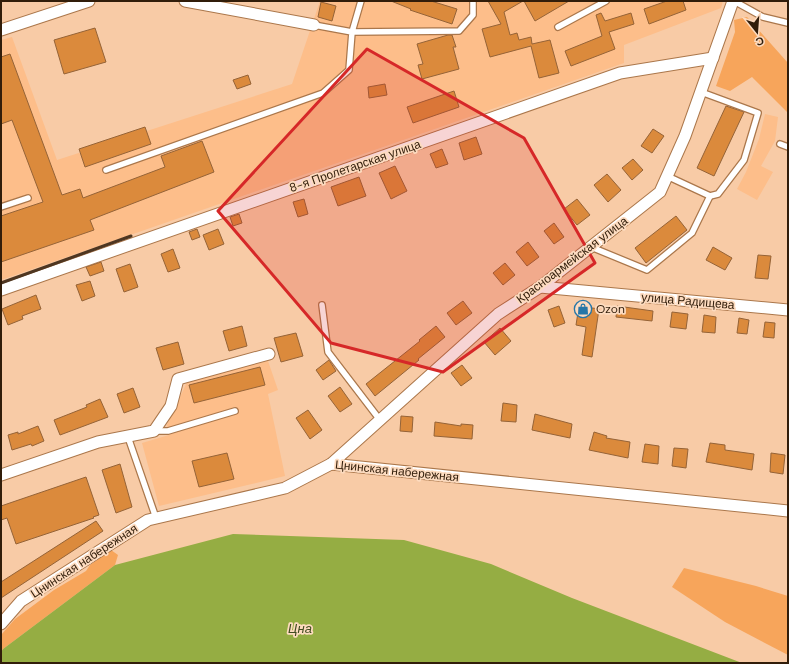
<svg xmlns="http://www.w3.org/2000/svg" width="789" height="664" font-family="'DM Sans',sans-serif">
  <rect width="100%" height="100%" fill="#f8cba6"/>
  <g fill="#fdbe8a">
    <polygon points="320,1 723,1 721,8 624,45 624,63 1,280 1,40 12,37 57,160 292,84"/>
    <polygon points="765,114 778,117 775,141 761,166 773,172 757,200 737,189 746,172 759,139"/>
    <polygon points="268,361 278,390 268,394 285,476 159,506 142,443 169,435 167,425 187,382"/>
  </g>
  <g fill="#f7a55b">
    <polygon points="747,17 788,63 788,113 752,77 730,91 716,86 735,32 734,20"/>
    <polygon points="111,550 118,555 115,565 3,649 1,652 1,635 15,619 54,590 86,571 90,565"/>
    <polygon points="684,568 756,586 788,596 788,655 725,622 672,587"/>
  </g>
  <polygon fill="#95ad43" points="233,534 404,540 491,564 572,598 742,663 1,663 1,652 3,649 115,565"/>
  <g fill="#db8a3c" stroke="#956337">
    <polygon points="391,1 431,1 457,9 452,24 410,10 411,9"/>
    <polygon points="488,1 523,1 504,12 510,35 517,33 519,40 531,37 532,44 550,40 559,73 539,78 531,46 490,57 482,29 501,24"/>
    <polygon points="524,1 569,1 535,21"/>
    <polygon points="667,1 683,1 686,10 649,24 644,9"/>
    <polygon points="321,2 336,6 332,21 318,17"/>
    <polygon points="601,13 605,21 631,13 634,24 609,32 615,49 571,66 565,51 602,36 596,15"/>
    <polygon points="95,28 106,62 64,74 54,40"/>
    <polygon points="448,35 452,35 456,47 453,47 459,69 422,79 418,65 423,64 417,44"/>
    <polygon points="10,54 62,195 80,189 83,198 165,167 161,156 202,141 214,172 90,220 94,230 1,262 1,216 43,202 12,120 1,124 1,57"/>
    <polygon points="248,75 251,84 237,89 233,80"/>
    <polygon points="385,84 387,95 369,98 368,87"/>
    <polygon points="454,91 459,107 413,123 407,107"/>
    <polygon points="726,106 744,112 714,176 697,168"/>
    <polygon points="145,127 151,144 85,167 79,149"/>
    <polygon points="653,129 664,136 652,153 641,146"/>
    <polygon points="476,137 482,154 464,160 459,143"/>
    <polygon points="442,149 448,164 436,168 430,154"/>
    <polygon points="633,159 643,170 632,180 622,168"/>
    <polygon points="395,166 407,191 391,199 379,173"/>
    <polygon points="607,174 621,190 608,202 594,185"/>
    <polygon points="359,177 366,196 338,206 331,187"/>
    <polygon points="304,199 308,214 298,217 293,202"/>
    <polygon points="577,199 590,215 577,225 564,209"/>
    <polygon points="239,214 242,223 233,226 230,217"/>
    <polygon points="676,216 687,230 646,263 635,248"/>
    <polygon points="554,223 564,237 554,244 544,231"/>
    <polygon points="197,229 200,237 192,240 189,232"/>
    <polygon points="218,229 224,244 209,250 203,235"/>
    <polygon points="528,242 539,257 527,266 516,252"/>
    <polygon points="713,247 732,258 725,270 706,260"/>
    <polygon points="173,249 180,268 168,272 161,254"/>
    <polygon points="758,255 771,256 768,279 755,278"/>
    <polygon points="101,262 104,271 90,276 86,267"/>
    <polygon points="505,263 515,275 503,285 493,273"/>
    <polygon points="130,264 138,287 124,292 116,269"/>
    <polygon points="90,281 95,296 82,301 76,285"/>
    <polygon points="36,295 41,309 22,316 23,319 8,325 2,309"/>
    <polygon points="463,301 472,313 456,325 447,313"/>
    <polygon points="559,306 565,323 554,327 548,310"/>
    <polygon points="579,306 599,309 592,357 582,355 586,327 576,325"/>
    <polygon points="617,306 653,311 652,321 616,317"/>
    <polygon points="672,312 688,314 686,329 670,327"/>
    <polygon points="704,315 716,317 715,333 702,332"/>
    <polygon points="739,318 749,320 747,334 737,333"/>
    <polygon points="765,322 775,323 774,338 763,337"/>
    <polygon points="242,326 247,346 229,351 223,331"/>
    <polygon points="436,326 445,337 418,359 419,360 375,396 366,384 420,341 419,340"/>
    <polygon points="500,328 511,341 495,355 484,342"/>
    <polygon points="296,333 303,356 281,362 274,338"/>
    <polygon points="178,342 184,364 163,370 156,348"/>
    <polygon points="329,360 336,371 323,380 316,370"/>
    <polygon points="462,365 472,378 461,386 451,373"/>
    <polygon points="260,367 265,385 194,403 189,385"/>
    <polygon points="340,387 352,404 340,412 328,396"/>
    <polygon points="133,388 140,407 124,413 117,394"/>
    <polygon points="100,399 108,417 60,435 54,420 87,407 86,405"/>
    <polygon points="503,403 517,405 516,422 501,421"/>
    <polygon points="308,410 322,430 310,439 296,418"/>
    <polygon points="535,414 572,424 570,438 532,430"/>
    <polygon points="401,416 413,417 412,432 400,431"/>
    <polygon points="435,422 461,426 461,424 473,425 472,439 434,436"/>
    <polygon points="38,426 44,441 32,446 31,444 12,450 8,435 18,432 18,434"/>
    <polygon points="594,432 607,436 606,438 630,442 628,458 589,450"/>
    <polygon points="710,443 725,445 725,450 754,454 752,470 706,462"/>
    <polygon points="645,444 659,446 658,464 642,462"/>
    <polygon points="674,448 688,449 686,468 672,466"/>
    <polygon points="227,453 234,479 199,487 192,461"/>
    <polygon points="771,453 785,455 783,474 770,472"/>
    <polygon points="120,464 132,507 116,513 102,470"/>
    <polygon points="86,477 99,515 93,517 94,518 16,544 7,518 1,520 1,506"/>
    <polygon points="96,521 103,531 1,598 1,582"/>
  </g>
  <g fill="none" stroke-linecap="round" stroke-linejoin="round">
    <defs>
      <g id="lane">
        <polyline points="361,1 352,32 459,31 473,15 473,1"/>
        <polyline points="734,1 763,17 788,23"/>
        <polyline points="558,27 606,1"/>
        <polyline points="780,144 788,147"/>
        <polyline points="106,170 323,93 349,70 352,32 314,25"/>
        <polyline points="667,176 710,196 718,194 744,160 758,113 701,92"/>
        <polyline points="1,207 28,198"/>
        <polyline points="591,247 647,270 692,233 710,196"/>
        <polyline points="322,305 328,352 380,420"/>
        <polyline points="155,431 168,431 235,411"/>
        <polyline points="128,437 156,518"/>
      </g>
      <g id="street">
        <polyline points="185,1 314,25"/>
        <polyline points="1,30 89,1"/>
        <polyline points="540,287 788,310"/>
        <polyline points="1,290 620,73 713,58"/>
        <polyline points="331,464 788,511"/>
        <polyline points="1,475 98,442 154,431 171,406 178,379 269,354"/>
        <polyline points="1,624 21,601 148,520 285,488 331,464 498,314 540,287 660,192 685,136 733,1"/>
      </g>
    </defs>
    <use href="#lane" stroke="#ab774b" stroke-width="8"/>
    <use href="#street" stroke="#ab774b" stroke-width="13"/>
    <use href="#lane" stroke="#fff" stroke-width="5.5"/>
    <use href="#street" stroke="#fff" stroke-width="11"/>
    <polyline stroke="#4e3621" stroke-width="3" points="1,283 131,236"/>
  </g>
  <path fill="#d62828" fill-opacity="0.2" stroke="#d62828" stroke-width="3" stroke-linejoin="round" d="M367,49l157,89 71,125 -152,109 -112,-29 -113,-132z"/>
  <defs>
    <symbol id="shop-ring" viewBox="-11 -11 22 22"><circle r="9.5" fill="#fddbbf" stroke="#2676a7" stroke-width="1.5"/><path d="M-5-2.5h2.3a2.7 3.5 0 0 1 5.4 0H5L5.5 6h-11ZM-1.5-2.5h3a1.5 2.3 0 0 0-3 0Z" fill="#2676a7"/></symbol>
  </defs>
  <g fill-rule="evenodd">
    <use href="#shop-ring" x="573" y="299" width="20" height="20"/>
  </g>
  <g text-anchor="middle" stroke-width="3.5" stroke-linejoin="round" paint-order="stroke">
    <g font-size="12" fill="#311d0a" stroke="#fddbbf">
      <text transform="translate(355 166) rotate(-19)" y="4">8-я Пролетарская улица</text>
      <text transform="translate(572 260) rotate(-37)" y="4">Красноармейская улица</text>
      <text transform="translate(688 301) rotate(5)" y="4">улица Радищева</text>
      <text transform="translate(397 471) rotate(6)" y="4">Цнинская набережная</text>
      <text transform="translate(84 561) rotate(-33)" y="4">Цнинская набережная</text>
    </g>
    <g font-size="12" fill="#311d0a" stroke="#fddbbf" text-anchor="start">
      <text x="596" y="313">Ozon</text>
    </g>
    <g font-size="13" font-style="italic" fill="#404b20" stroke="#fddbbf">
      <text x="300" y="633">Цна</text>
    </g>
  </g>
  <rect width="789" height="664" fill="none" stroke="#311d0a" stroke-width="4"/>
  <g transform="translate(757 32) rotate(163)" stroke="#fddbbf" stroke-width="3" paint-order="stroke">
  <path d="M0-3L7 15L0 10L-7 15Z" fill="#311d0a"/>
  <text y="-6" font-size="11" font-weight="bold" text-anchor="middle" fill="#311d0a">С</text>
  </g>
</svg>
